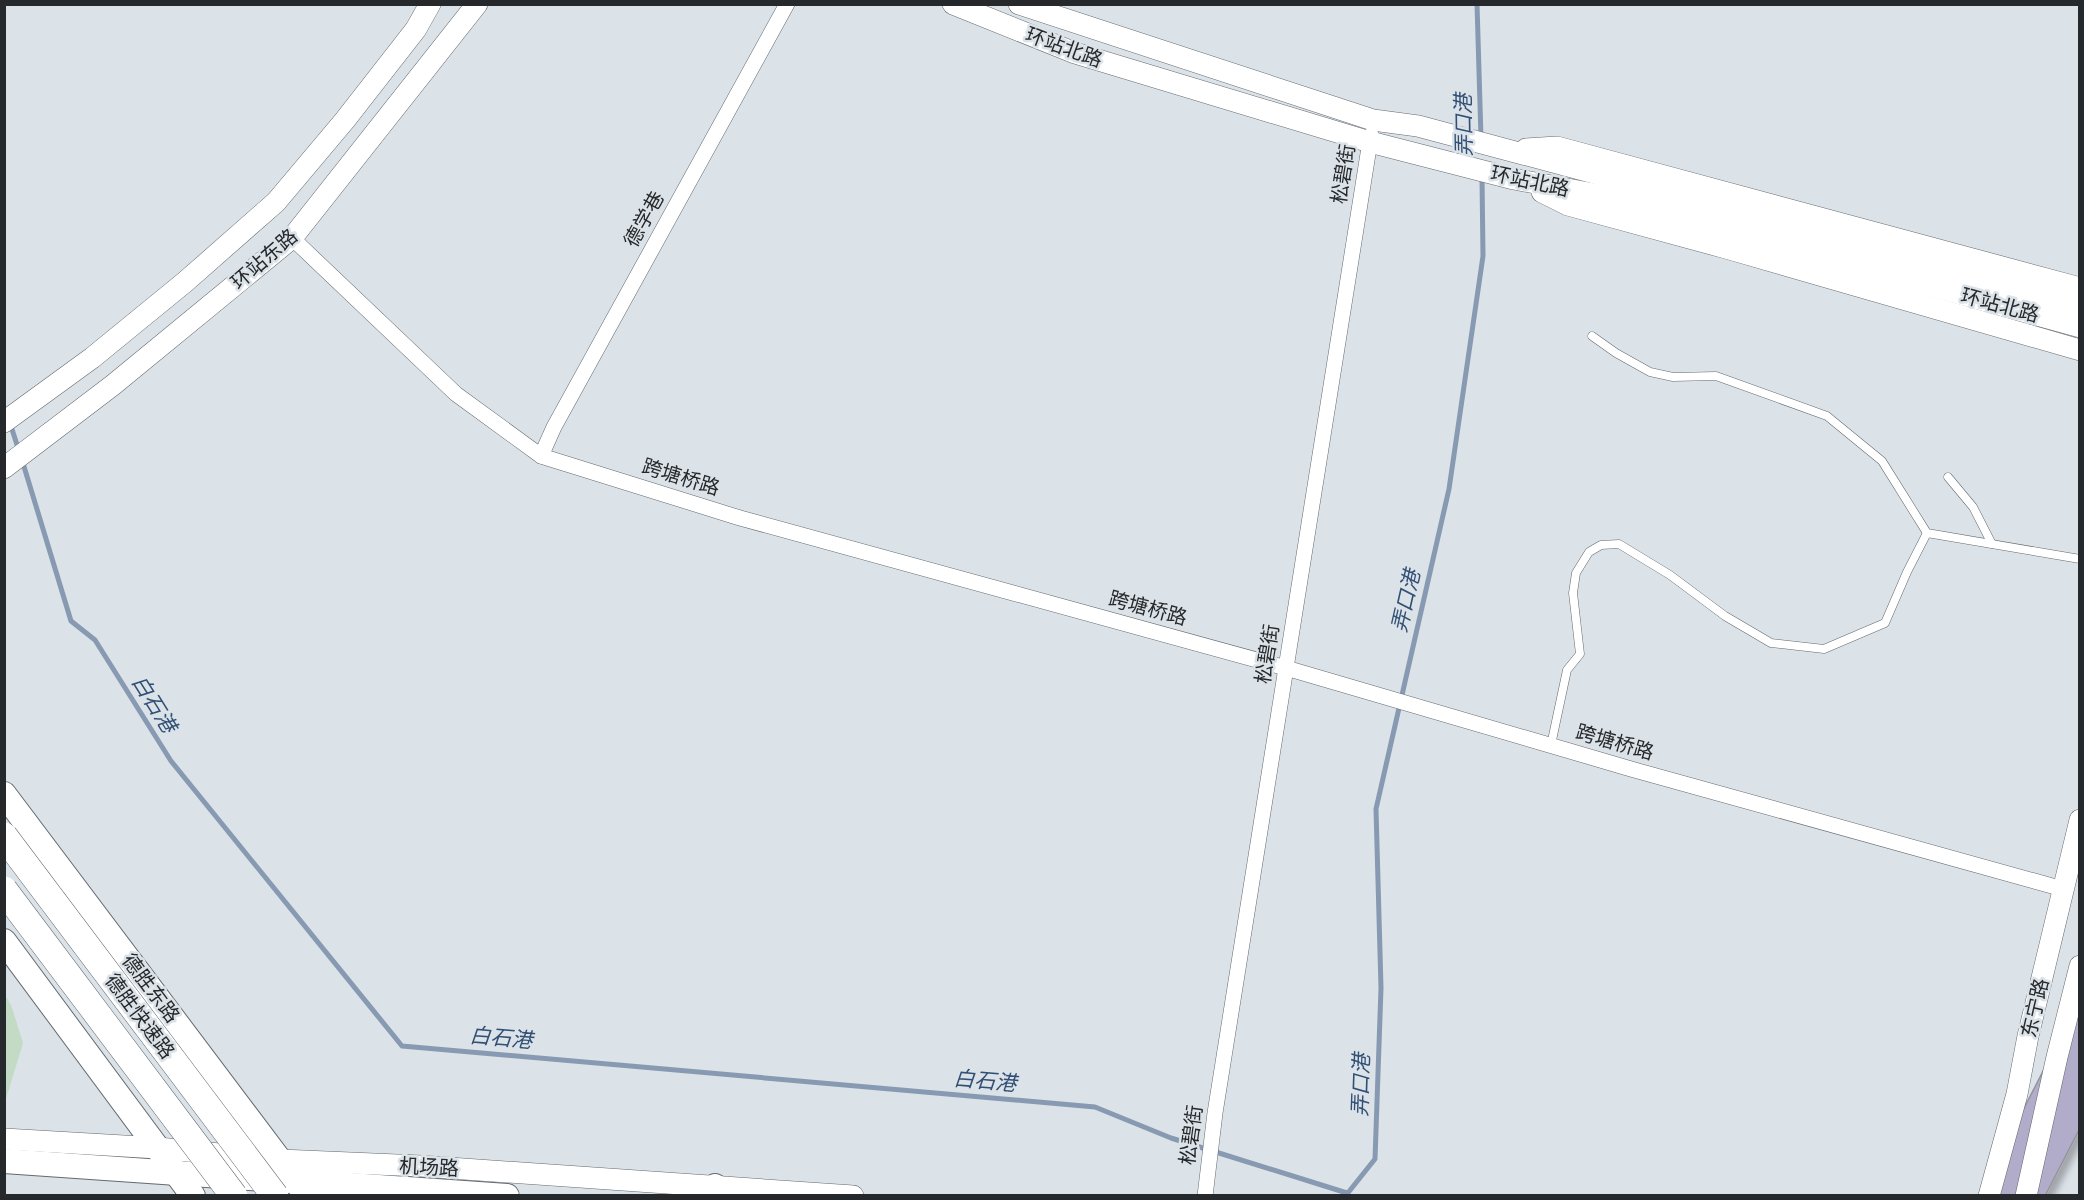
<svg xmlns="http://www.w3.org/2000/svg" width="2084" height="1200" font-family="'Work Sans','Noto Sans SC',sans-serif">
  <defs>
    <filter id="shadow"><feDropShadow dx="5.5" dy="5.5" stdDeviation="3" flood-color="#0004"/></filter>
  </defs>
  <rect width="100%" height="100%" fill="#dbe2e8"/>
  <polygon fill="#c3dac4" points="5,995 11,1005 23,1043 5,1102"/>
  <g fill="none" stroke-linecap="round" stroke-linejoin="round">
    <g stroke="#879ab2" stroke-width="5">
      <polyline points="1477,4 1481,138"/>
      <polyline points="10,423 19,451"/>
      <polyline points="22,460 71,621 95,640 171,761 402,1046 1095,1107 1171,1138 1347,1193"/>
      <polyline points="1347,1194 1375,1159 1381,988 1376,809 1449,489 1483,256 1482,177"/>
    </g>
  </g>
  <polygon fill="#b0acc9" stroke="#95949c" stroke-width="1.5" filter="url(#shadow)" points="2080,999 2080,1128 2045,1196 1979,1196"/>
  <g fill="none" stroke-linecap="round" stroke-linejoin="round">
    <defs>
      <g id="lane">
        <polyline points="1592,336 1616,353 1650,372 1673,377 1716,376 1827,416 1882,461 1927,533 2080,559"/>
        <polyline points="1948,477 1973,507 1992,544"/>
        <polyline points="1551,745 1567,670 1580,654 1573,593 1576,573 1589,552 1601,545 1619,544 1670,575 1725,616 1771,643 1824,649 1885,623 1907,572 1927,533"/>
      </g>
      <g id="street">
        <polyline points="292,238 456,394 541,456 740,518 1286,668 1631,769 2063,889"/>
        <polyline points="541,456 554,427 787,4"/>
        <polyline points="1205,1196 1215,1113 1371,135"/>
      </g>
      <g id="secondary">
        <polyline points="953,4 1075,53 1370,142 1514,179 1610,197 2080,327"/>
        <polyline points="1019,4 1373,120 1418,126 1617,179 2080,308"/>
        <polyline points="1526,149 1557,147 2080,288"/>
        <polyline points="1542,192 1568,205 1726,248 2080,350"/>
        <polyline points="4,422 92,358 185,282 276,202 345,120 416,29 430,4"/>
        <polyline points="4,468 113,385 292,238 477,4"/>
        <polyline points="4,1139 158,1148 280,1160 421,1166 853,1196"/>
        <polyline points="1989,1196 2017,1094 2028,1036 2080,820"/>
        <polyline points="2026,1196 2057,1057 2080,966"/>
      </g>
      <g id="primary">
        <polyline points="4,794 303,1191"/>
        <polyline points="4,941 193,1196"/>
        <polyline points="4,1161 507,1196"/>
        <polyline points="715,1196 715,1186"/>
      </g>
    </defs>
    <use href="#lane" stroke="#646a6f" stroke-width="9"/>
    <use href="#street" stroke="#646a6f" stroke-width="16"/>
    <use href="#secondary" stroke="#646a6f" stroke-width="22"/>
    <use href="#primary" stroke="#646a6f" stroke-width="26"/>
    <use href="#lane" stroke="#fff" stroke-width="8"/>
    <use href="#street" stroke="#fff" stroke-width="15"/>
    <use href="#secondary" stroke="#fff" stroke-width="21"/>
    <use href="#primary" stroke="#fff" stroke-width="24"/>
    <defs>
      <g id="highway-bridge">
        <polyline points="4,836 275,1196"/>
        <polyline points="4,890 234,1196"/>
      </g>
    </defs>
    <use href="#highway-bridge" stroke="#646a6f" stroke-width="28" stroke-linecap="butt"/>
    <use href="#highway-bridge" stroke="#fff" stroke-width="27"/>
  </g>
  <g text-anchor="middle" stroke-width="5" stroke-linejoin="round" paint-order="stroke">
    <g font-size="20" fill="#26292b" stroke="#dbe2e8">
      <text transform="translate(1064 47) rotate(20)" y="7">环站北路</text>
      <text transform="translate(1343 174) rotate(-81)" y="7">松碧街</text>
      <text transform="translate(1530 181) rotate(12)" y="7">环站北路</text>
      <text transform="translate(644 219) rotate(-61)" y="7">德学巷</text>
      <text transform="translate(264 259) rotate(-41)" y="7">环站东路</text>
      <text transform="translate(2000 305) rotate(15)" y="7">环站北路</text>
      <text transform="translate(681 477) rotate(17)" y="7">跨塘桥路</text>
      <text transform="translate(1148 608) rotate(15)" y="7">跨塘桥路</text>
      <text transform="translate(1267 654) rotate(-81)" y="7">松碧街</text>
      <text transform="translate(1615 742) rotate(16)" y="7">跨塘桥路</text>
      <text transform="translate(151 988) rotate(53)" y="7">德胜东路</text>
      <text transform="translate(2035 1008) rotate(-77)" y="7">东宁路</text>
      <text transform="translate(140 1016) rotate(53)" y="7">德胜快速路</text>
      <text transform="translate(1191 1135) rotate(-82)" y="7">松碧街</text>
      <text transform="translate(429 1167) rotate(3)" y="7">机场路</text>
    </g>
    <g font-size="21" font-style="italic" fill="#325075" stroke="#dbe2e8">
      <text transform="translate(1464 125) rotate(-91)" y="7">弄口港</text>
      <text transform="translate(1406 601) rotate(-77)" y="7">弄口港</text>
      <text transform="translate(154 704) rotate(58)" y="7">白石港</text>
      <text transform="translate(501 1038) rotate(5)" y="7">白石港</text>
      <text transform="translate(985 1081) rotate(5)" y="7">白石港</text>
      <text transform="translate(1361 1085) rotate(-88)" y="7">弄口港</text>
    </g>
  </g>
  <rect width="2084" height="1200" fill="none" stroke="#26292b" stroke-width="12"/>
</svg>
